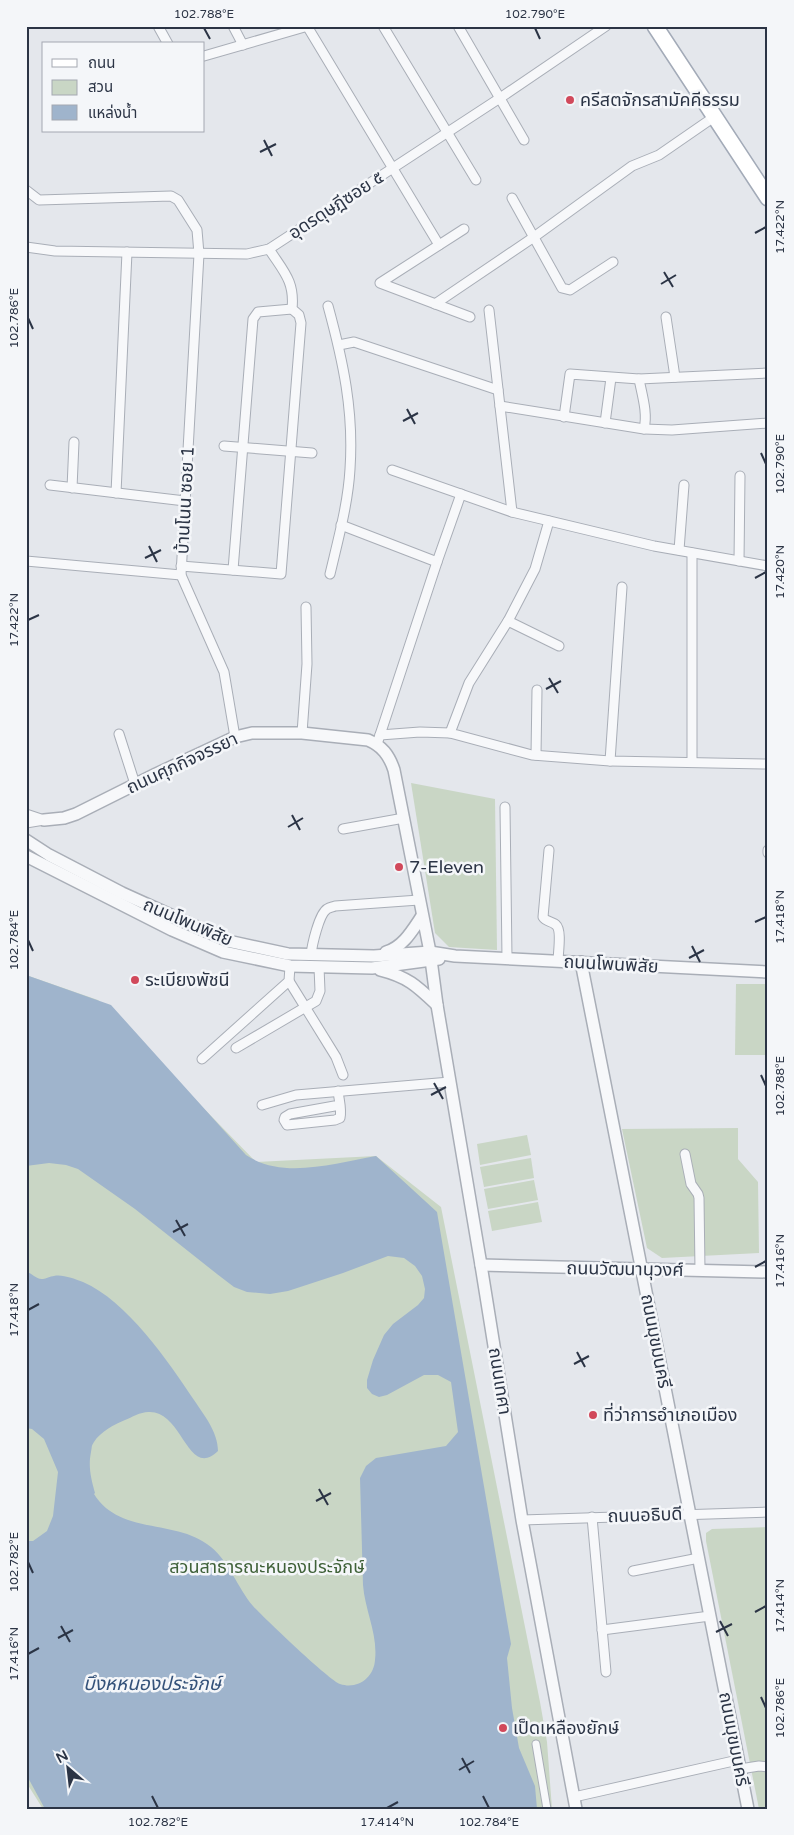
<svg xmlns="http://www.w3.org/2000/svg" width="794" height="1835" font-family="'Varela Round','Noto Sans Thai',sans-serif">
  <rect width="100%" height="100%" fill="#e4e7ec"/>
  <g fill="#c9d6c5">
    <polygon points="411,783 495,799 497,950 449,947 435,933"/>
    <polygon points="26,975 98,1000 256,1162 376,1156 441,1207 540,1702 547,1742 552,1809 43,1809 26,1782"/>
    <polygon points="736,984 768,984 768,1055 735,1055"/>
    <polygon points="738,1128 738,1159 758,1182 759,1253 662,1258 647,1248 622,1129"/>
    <polygon points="527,1135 531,1155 480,1165 477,1144"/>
    <polygon points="531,1158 534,1178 484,1187 480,1167"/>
    <polygon points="534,1180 538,1200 488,1209 484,1189"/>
    <polygon points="538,1202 542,1222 492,1231 488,1211"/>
    <polygon points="768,1527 768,1809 759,1809 706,1541 706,1533 712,1529"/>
  </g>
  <path fill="#9fb4cc" d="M26,975l85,30 135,150c37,25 89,8 130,1l61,56 74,432 -4,14 5,50 7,40 16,38 2,23h-492l-19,-35v-233h7l14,-10 6,-15 5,-44 -14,-33 -12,-10 -6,-1v-156c7,1 10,8 17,7 3,0 7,-3 11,-3 8,-2 21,3 29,6 44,19 85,79 111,118 10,15 24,32 24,51 -30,29 -35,-39 -68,-39 -8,-1 -18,5 -25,8 -10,4 -25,12 -31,22 -3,4 -2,6 -3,10 -3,15 0,26 4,41l-1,1c26,42 82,24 117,53 19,16 26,40 42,59 10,11 77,75 87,78 18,6 34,-7 35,-24 3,-26 -10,-49 -12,-75l-3,-107 6,-12 10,-8 70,-12 12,-14 -7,-50 -13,-7h-14l-37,20 -8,2 -7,-3 -5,-6v-8l6,-20 11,-25 9,-11 25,-19 6,-7 1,-9 -3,-13 -7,-10 -11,-8 -16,-2 -45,17 -55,18 -18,3 -23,-2 -13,-5 -17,-13 -82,-65 -57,-40 -12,-4 -17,-2 -23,3z"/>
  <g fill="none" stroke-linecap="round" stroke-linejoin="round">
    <defs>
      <polyline id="pedestrian" points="536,1744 547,1809"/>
      <g id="minor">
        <polyline points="158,26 168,44"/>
        <polyline points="233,26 243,45"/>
        <polyline points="307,26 439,245"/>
        <polyline points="383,26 476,180"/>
        <polyline points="458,26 524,140"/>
        <polyline points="204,56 308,26"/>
        <polyline points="26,190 39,200 171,196 178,200 197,230 199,254 181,575 224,672 235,737"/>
        <polyline points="512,198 562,288 570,290 613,262"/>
        <polyline points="464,229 380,283 470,317"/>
        <polyline points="26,247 55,251 247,254 269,249 500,98 606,26"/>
        <polyline points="435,304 534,237 632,166 659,155 714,117"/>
        <path d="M328,306c15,55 26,105 22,163 -2,35 -12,71 -20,105"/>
        <polyline points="489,310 512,512"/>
        <polyline points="666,317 675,377"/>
        <polyline points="339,345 354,342 498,390"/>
        <path d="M639,379c3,16 9,34 5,50"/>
        <polyline points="500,406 644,429 672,430 768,423"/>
        <polyline points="564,417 570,374 639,379 768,373"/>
        <polyline points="605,423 611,378"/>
        <polyline points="224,446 312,453"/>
        <polyline points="392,470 512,512 654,546 768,566"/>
        <polyline points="50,485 185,501"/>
        <polyline points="72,488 74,442"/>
        <polyline points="116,493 127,252"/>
        <polyline points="549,521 535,569 508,621 469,683 450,733 532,755 610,761 768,764"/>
        <polyline points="341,525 437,562 461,494"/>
        <polyline points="679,550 684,485"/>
        <polyline points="692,553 692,761"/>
        <polyline points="26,561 181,575"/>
        <polyline points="739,561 740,476"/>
        <path d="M181,566l100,8 20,-251 -2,-8 -7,-6c3,-28 -9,-38 -23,-60"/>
        <polyline points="233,570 253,319 258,312 292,309"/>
        <polyline points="508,621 559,646"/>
        <polyline points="302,733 307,664 306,607"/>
        <polyline points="119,734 135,784"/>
        <polyline points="380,735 420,732 450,733"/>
        <polyline points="377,744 437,562"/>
        <polyline points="536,755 537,690"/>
        <polyline points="610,761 622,587"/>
        <polyline points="505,807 507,958"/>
        <polyline points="26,814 44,820"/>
        <polyline points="26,823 44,820"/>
        <polyline points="343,829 404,818"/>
        <path d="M549,850l-6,67c3,5 9,4 13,8 6,5 2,29 2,36"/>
        <polyline points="768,853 768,850"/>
        <path d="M311,955c1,-10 8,-41 16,-46 3,-2 6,-2 8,-3l84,-6"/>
        <polyline points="289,981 336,1057 343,1075"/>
        <polyline points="236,1048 316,1001 320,991 319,967"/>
        <polyline points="202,1059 289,981 290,966"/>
        <path d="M338,1091c1,9 4,19 2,27l-5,2 -48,5 -3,-5 1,-3 5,-3 50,-9"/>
        <polyline points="262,1105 296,1095 450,1082"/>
        <polyline points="685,1154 691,1184 698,1194 699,1198 700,1270"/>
        <polyline points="592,1517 606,1672"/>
        <polyline points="522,1520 768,1512"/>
        <polyline points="633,1571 699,1558"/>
        <polyline points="602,1630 710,1616"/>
        <polyline points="740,1769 759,1766 768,1767"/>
        <polyline points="574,1797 738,1760"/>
      </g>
      <g id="tertiary">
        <path d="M44,820l20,-2 12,-4 80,-40 79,-37 17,-4h50l66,7c14,6 21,15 26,30l36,182 7,53 44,260 41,255 54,289"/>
        <polyline points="26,840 49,855 122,893 228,941 288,954 374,956 430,952 455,956 768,972"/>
        <polyline points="26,856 172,930 223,952 290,966 372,968 439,959"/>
        <path d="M386,952c17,-5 26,-21 36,-36"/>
        <polyline points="581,962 748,1809"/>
        <path d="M380,970c28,7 37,16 57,35"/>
        <polyline points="481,1265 768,1272"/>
      </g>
      <polyline id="primary" points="655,26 768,198"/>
    </defs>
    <use href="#pedestrian" stroke="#a9aeb7" stroke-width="9"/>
    <use href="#minor" stroke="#a9aeb7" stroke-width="11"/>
    <use href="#tertiary" stroke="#a9aeb7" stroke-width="14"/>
    <use href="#primary" stroke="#a3abb8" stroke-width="18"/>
    <use href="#pedestrian" stroke="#f7f8fa" stroke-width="7"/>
    <use href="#minor" stroke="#f7f8fa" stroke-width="9"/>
    <use href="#tertiary" stroke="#f7f8fa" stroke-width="11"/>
    <use href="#primary" stroke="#fff" stroke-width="15"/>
  </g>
  <path fill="none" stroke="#2b3445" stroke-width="2" d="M204,28l6,11M535,28l5,11M264,140l8,16M260,152l16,-8M755,233l11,-6M664,272l9,15M661,284l15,-9M28,318l5,11M407,409l8,15M403,421l15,-8M761,453l5,11M149,546l8,16M145,558l16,-8M755,578l11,-6M28,620l11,-5M549,678l9,15M546,689l15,-8M292,815l8,15M288,827l15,-9M755,922l11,-5M28,940l5,11M692,946l8,16M689,958l15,-8M761,1075l5,11M434,1083l9,16M431,1095l15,-8M176,1220l9,16M173,1232l15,-8M755,1267l11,-6M28,1310l11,-6M577,1352l8,15M574,1364l15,-8M319,1489l9,16M316,1501l15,-8M28,1562l5,11M755,1612l11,-6M720,1621l8,15M61,1626l9,16M716,1632l16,-8M58,1638l15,-8M28,1654l11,-6M761,1697l5,11M462,1758l8,15M459,1770l15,-9M152,1796l6,12M483,1796l6,12M387,1808l11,-6"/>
  <g fill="#d1495b" stroke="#f4f6f9" stroke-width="2">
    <circle cx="570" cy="100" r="5"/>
    <circle cx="399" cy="867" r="5"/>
    <circle cx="135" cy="980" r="5"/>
    <circle cx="593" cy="1415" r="5"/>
    <circle cx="503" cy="1728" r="5"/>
  </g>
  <g text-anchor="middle" stroke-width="5" stroke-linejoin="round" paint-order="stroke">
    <g font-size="18" fill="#2b3445" stroke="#f4f6f9" text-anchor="start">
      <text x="580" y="106">ครีสตจักรสามัคคีธรรม</text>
      <text x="409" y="873">7-Eleven</text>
      <text x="145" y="986">ระเบียงพัชนี</text>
      <text x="603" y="1421">ที่ว่าการอำเภอเมือง</text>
      <text x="513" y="1734">เป็ดเหลืองยักษ์</text>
    </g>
    <g font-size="18" fill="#2b3445" stroke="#f4f6f9">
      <text transform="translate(336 205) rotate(-33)" y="6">อุดรดุษฎีซอย ๕</text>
      <text transform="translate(185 500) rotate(-87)" y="6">บ้านโนน ซอย 1</text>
      <text transform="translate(182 763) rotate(-25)" y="6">ถนนศุภกิจจรรยา</text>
      <text transform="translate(188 922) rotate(23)" y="6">ถนนโพนพิสัย</text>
      <text transform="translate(611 964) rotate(3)" y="6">ถนนโพนพิสัย</text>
      <text transform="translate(625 1269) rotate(1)" y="6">ถนนวัฒนานุวงศ์</text>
      <text transform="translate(656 1341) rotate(79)" y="6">ถนนมุขมนครี</text>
      <text transform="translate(500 1381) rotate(81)" y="6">ถนนเทศา</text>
      <text transform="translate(645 1515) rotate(-2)" y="6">ถนนอธิบดี</text>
      <text transform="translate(734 1739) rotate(79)" y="6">ถนนมุขมนครี</text>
    </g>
    <g font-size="18" fill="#3f6138" stroke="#f4f6f9">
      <text x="267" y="1573">สวนสาธารณะหนองประจักษ์</text>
    </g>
    <g font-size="19" font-style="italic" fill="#34527a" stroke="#f4f6f9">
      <text x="152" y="1690">บึงหหนองประจักษ์</text>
    </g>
  </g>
  <rect width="794" height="1835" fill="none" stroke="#f4f6f9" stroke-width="55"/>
  <rect x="42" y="42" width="162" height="90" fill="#f4f6f9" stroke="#a4a8b1"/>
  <rect x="52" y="59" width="25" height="8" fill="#ffffff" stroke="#a4a8b1"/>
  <text x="88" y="68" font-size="15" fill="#2b3445">ถนน</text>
  <rect x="52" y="80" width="25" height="15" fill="#c9d6c5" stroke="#a4a8b1"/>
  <text x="88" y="92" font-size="15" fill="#2b3445">สวน</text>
  <rect x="52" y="105" width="25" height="15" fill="#9fb4cc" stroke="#a4a8b1"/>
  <text x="88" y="118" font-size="15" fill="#2b3445">แหล่งน้ำ</text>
  <g transform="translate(68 1768) rotate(332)" stroke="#f4f6f9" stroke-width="4" paint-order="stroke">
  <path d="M0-4L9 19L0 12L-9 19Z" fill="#2b3445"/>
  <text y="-8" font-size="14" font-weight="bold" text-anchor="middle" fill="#2b3445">N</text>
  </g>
  <rect x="28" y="28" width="738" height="1780" fill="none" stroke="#2b3445" stroke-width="2"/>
  <g font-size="12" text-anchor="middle" fill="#2b3445">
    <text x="204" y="18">102.788°E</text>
    <text x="535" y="18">102.790°E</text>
    <text transform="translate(780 227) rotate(-90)" y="4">17.422°N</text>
    <text transform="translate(14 318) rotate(-90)" y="4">102.786°E</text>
    <text transform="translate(780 464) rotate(-90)" y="4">102.790°E</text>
    <text transform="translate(780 572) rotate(-90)" y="4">17.420°N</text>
    <text transform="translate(14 620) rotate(-90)" y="4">17.422°N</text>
    <text transform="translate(780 917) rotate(-90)" y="4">17.418°N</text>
    <text transform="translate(14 940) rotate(-90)" y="4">102.784°E</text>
    <text transform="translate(780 1086) rotate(-90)" y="4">102.788°E</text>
    <text transform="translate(780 1261) rotate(-90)" y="4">17.416°N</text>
    <text transform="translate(14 1310) rotate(-90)" y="4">17.418°N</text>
    <text transform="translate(14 1562) rotate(-90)" y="4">102.782°E</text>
    <text transform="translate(780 1606) rotate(-90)" y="4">17.414°N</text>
    <text transform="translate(14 1654) rotate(-90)" y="4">17.416°N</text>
    <text transform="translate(780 1708) rotate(-90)" y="4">102.786°E</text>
    <text x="158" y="1826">102.782°E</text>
    <text x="387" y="1826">17.414°N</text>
    <text x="489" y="1826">102.784°E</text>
  </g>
</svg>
